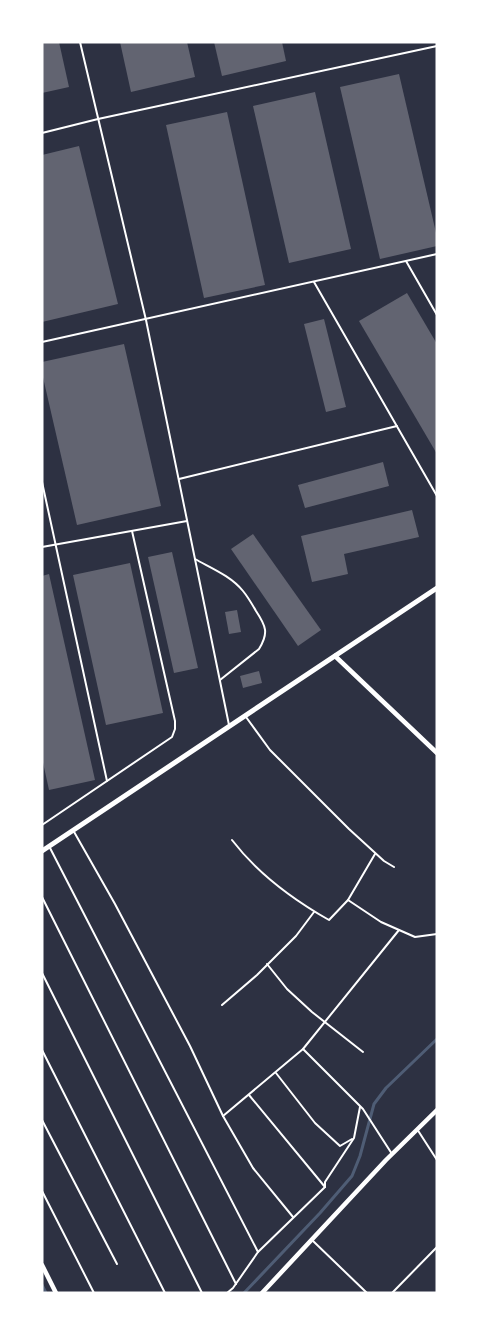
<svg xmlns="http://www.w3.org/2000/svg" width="479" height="1335" font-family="'Nunito Sans',sans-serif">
  <rect width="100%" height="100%" fill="#2d3142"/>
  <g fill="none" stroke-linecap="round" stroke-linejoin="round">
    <g stroke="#4f5d75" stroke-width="3">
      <polyline points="42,1285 46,1293"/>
      <polyline points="244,1293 320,1213 352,1176 360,1156 374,1104 386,1088 437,1039"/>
    </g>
  </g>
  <g fill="#626471">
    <polygon points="42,42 59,42 69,87 42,93"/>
    <polygon points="120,42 187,42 195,77 131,92"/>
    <polygon points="214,42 282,42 286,61 222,76"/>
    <polygon points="399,74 437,237 437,246 380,259 340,87"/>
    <polygon points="315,92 351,249 289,263 253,106"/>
    <polygon points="227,112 265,285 204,298 166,125"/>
    <polygon points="79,146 118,304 42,322 42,155"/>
    <polygon points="407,293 437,344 437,454 359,321"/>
    <polygon points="324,319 346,407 326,412 304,324"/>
    <polygon points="124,344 161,506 77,525 42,373 42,362"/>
    <polygon points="383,462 389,486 305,508 298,485"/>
    <polygon points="412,510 419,537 344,554 348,574 312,582 301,536"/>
    <polygon points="253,534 321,630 298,646 231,549"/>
    <polygon points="172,552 198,668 174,673 148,557"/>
    <polygon points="130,563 163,713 106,725 73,575"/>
    <polygon points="49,574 95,780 49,790 42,758 42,576"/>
    <polygon points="237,610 241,632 229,634 225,612"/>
    <polygon points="259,671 262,683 243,688 240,676"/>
  </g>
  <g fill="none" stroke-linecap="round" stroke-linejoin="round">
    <g stroke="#fff" stroke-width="2">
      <polyline points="80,42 146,320 229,725"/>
      <polyline points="42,133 98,119 437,46"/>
      <polyline points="406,261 437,315"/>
      <polyline points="314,282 437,496"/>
      <polyline points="42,342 437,254"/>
      <polyline points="179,479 397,426"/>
      <polyline points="42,482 107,781"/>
      <polyline points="42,547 187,521"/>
      <path d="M195,559c16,9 36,17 48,32 5,6 9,13 13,20 10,15 13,22 3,38l-39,31"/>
      <polyline points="246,717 270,750 349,829 384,861 394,867"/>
      <polyline points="42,825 172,737 175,729 175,721 132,531"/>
      <polyline points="73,830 115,904 190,1046 223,1116 253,1168 293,1217"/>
      <path d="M232,840c26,34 60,59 97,80l19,-20 27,-46"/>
      <polyline points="49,846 258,1252"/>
      <polyline points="42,897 236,1284"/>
      <polyline points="348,900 381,922 415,937 437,934"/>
      <polyline points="267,964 287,989 312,1012 363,1052"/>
      <polyline points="42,973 202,1293"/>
      <polyline points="222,1005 257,975 296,936 314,912"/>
      <polyline points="303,1049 363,1109 392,1154"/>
      <polyline points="42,1050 165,1293"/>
      <polyline points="276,1073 315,1123 340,1146 352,1139"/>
      <polyline points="249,1095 325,1187"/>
      <polyline points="223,1116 303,1049 399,930"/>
      <polyline points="42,1120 117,1264"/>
      <polyline points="417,1129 437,1160"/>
      <polyline points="42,1191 94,1293"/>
      <polyline points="312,1240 367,1293"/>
      <polyline points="227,1293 233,1288 258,1252 325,1187 325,1182 354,1138 360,1107"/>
      <polyline points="392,1293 437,1247"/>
    </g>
    <g stroke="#fff" stroke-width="4.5">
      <polyline points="335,656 437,753"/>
      <polyline points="42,1265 56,1293"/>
      <polyline points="262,1293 386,1160 437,1110"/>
    </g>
    <polyline stroke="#fff" stroke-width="5" points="42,851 437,588"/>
  </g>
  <rect width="479" height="1335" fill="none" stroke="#ffffff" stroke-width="87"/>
</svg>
